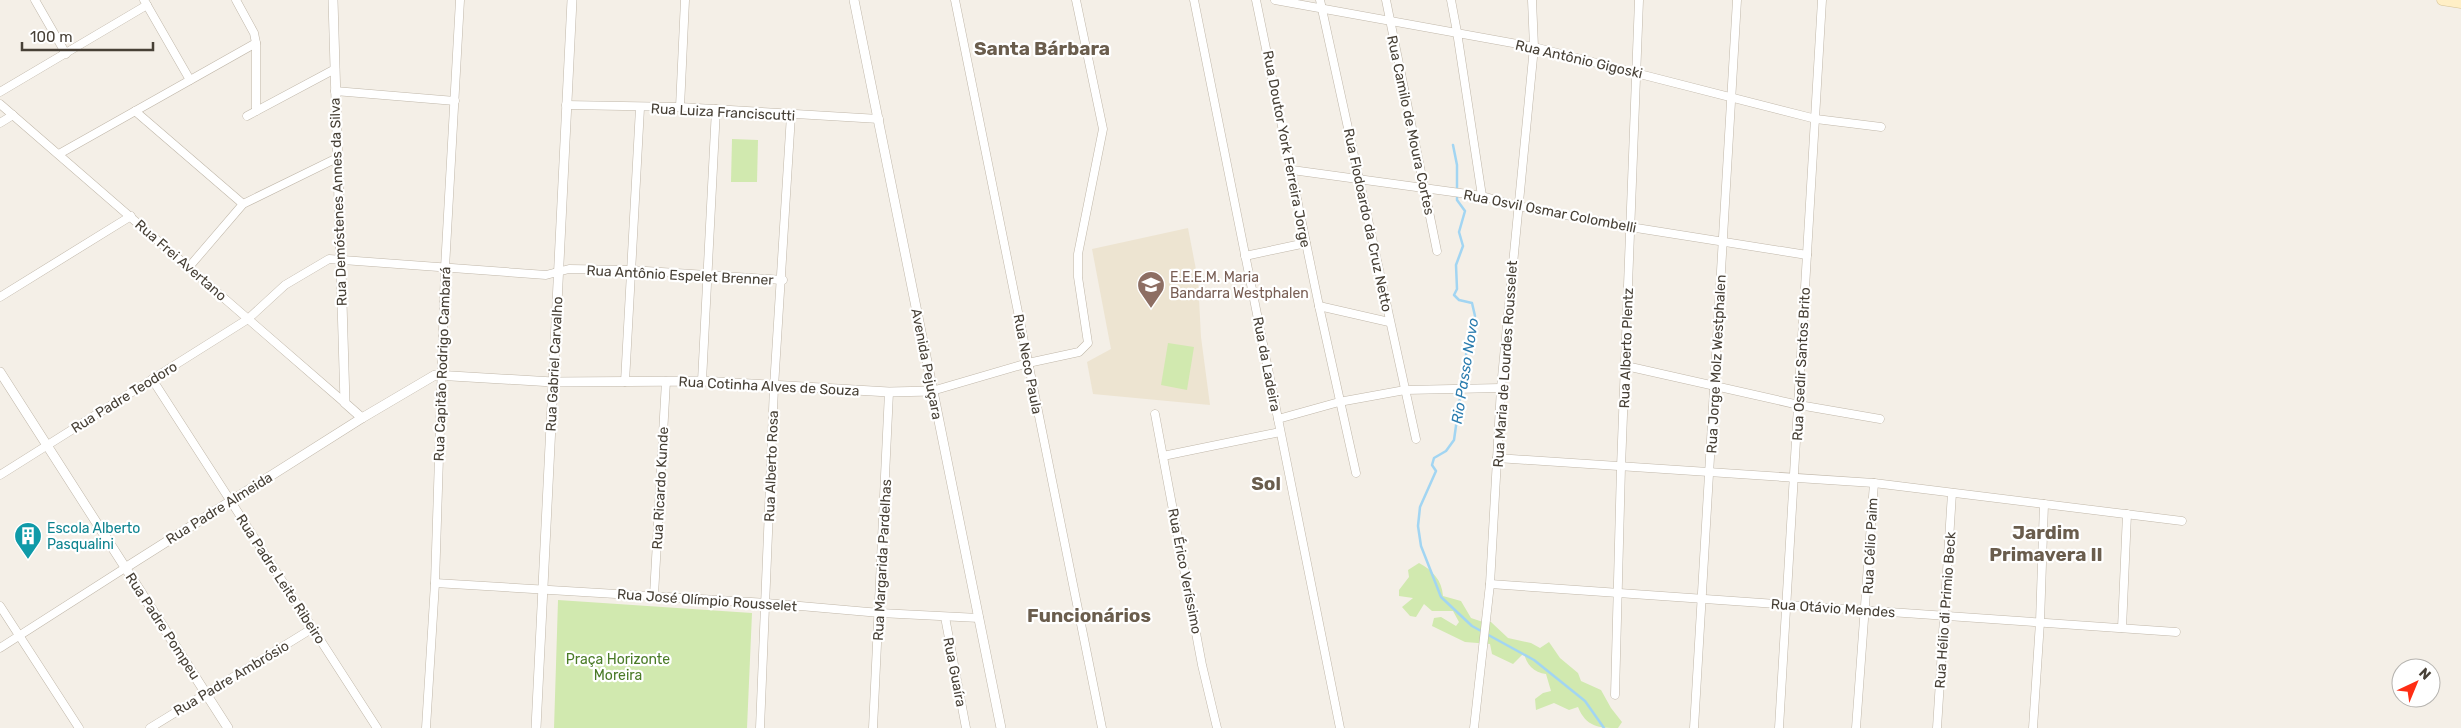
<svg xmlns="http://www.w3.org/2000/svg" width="2461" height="728" font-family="Rubik,sans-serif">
  <rect width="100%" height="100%" fill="#f4efe7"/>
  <polygon fill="#ede4d1" points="1188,228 1198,280 1201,337 1210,405 1093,394 1087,362 1111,349 1092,249"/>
  <g fill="#d1e9af">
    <polygon points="732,139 758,140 757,182 731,182"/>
    <polygon points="1168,343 1194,347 1187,390 1161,385"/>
    <path d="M1419,563c13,7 23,17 24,33l18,5 10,17 12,4h8l17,16 23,5 9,5 9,-6 11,16 18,15 3,8 20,9 10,18 11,14 -4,6c-19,0 -32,-1 -40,-21l-9,3 -15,-7 -18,7 -1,-11 8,-6 8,-2 -5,-17c-12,-1 -20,-10 -22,-21l-11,11 -21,-10 -2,-10 -25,-2 -33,-16 2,-8 7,-1 15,9 3,-4 -6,-11h-21l-8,-7 -8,13 -6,-1 -8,-9 11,-9 -14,-2v-6l10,-13 -1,-7z"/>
    <polygon points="558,600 752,613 747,728 554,728"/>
  </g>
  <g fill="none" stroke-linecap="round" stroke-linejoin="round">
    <polyline stroke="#a2d5f2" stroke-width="2.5" points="1453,145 1457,165 1457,200 1465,211 1459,232 1463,246 1456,265 1457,289 1454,295 1459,300 1472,303 1475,316 1467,348 1454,440 1446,451 1434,458 1432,465 1436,471 1420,507 1418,526 1421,546 1441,597 1472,626 1534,660 1585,701 1604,728"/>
    <defs>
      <g id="minor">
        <polyline points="35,0 66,54"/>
        <polyline points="144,0 190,80"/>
        <polyline points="236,0 254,33 256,43 256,111"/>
        <polyline points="955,0 1102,728"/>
        <polyline points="1194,0 1340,728"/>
        <polyline points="1256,0 1319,306 1356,473"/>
        <polyline points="1275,0 1534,47 1816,119 1881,127"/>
        <polyline points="1320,0 1416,439"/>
        <polyline points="1386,0 1437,251"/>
        <polyline points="1451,0 1457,32 1482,196"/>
        <polyline points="335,91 455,101"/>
        <polyline points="0,92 147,5"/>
        <polyline points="0,104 345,403"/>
        <polyline points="566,105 680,107 879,119"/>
        <polyline points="680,107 685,0"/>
        <polyline points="135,111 243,204"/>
        <polyline points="247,116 335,69"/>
        <polyline points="0,123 13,115"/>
        <polyline points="59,154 256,43"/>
        <polyline points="1292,170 1482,196 1518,206 1630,227 1807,255"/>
        <polyline points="1245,256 1306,243"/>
        <polyline points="189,267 243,204 337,158"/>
        <polyline points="0,297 131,216"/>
        <polyline points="1319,306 1389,322"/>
        <polyline points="1626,366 1799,405 1880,419"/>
        <polyline points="152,379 377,728"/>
        <polyline points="702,381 716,109"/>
        <polyline points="625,382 640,108"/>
        <polyline points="932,391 1028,363 1079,352 1088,343 1078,277 1078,254 1103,129 1076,0"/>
        <polyline points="1155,414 1202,665 1217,728"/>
        <polyline points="1278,419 1339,402 1405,390 1501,388"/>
        <polyline points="1163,456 1280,432"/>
        <polyline points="1497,458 1874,483 2182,521"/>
        <polyline points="0,475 248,319 285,285 329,259 546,275 569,269 631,270 783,280"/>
        <polyline points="435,583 766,603 880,613 979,618"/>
        <polyline points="1490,584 2176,632"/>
        <polyline points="654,595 666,381"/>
        <polyline points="0,606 79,728"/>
        <polyline points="945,617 966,728"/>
        <polyline points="2122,628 2127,514"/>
        <polyline points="0,648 125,568"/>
        <polyline points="1615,695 1621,467 1639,0"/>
        <polyline points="150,728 313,628"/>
        <polyline points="426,728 435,583 445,268 460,0"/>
        <polyline points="760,728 774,387 791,115"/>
        <polyline points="873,728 889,392"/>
        <polyline points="1474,728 1490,584 1501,388 1534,47 1532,0"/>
        <polyline points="1694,728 1737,0"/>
        <polyline points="1779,728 1822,0"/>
        <polyline points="1856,728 1874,483"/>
        <polyline points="1937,728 1952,493"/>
        <polyline points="2033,728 2040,622 2044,504"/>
      </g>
      <g id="tertiary">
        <polyline points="333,0 345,403 362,418"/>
        <polyline points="854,0 1001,728"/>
        <polyline points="0,372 228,728"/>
        <polyline points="125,568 362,418 435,375 553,382 702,381 889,392 932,391"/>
        <polyline points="536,728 572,0"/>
      </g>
      <polyline id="secondary" points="2442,0 2461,3"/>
    </defs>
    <use href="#minor" stroke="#c0b7a9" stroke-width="9"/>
    <use href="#tertiary" stroke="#c0b7a9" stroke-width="10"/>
    <use href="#secondary" stroke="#d5c296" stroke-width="11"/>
    <use href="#minor" stroke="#fff" stroke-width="8"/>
    <use href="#tertiary" stroke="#fff" stroke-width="9"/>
    <use href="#secondary" stroke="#ffefc6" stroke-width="10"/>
  </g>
  <defs>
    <symbol id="school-pin" viewBox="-11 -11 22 30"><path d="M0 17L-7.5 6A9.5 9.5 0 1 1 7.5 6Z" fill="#8d6e63" stroke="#fff"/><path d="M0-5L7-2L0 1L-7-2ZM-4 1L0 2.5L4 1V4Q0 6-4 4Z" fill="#fff"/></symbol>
    <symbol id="building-pin" viewBox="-11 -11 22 30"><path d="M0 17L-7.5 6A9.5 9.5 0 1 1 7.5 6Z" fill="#0f9aa8" stroke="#fff"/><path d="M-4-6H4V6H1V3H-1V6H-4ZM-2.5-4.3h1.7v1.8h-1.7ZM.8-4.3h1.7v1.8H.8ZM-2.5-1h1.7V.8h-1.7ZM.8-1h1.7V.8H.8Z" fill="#fff"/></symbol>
  </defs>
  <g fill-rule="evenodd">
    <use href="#school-pin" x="1135" y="269" width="32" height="43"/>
    <use href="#building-pin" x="12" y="520" width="32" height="43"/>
  </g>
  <g text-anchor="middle" stroke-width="4.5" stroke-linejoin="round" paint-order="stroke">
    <g font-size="14" fill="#474036" stroke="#fff">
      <text transform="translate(1579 59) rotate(13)" y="5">Rua Antônio Gigoski</text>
      <text transform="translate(723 112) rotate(3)" y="5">Rua Luiza Franciscutti</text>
      <text transform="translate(1411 125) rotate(78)" y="5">Rua Camilo de Moura Cortes</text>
      <text transform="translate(1287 149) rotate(79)" y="5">Rua Doutor York Ferreira Jorge</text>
      <text transform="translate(338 202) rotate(-92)" y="5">Rua Demóstenes Annes da Silva</text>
      <text transform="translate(1550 211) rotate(11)" y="5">Rua Osvil Osmar Colombelli</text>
      <text transform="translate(1368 220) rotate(78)" y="5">Rua Flodoardo da Cruz Netto</text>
      <text transform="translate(181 260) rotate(41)" y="5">Rua Frei Avertano</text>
      <text transform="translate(680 275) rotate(3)" y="5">Rua Antônio Espelet Brenner</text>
      <text transform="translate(1626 348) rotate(-88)" y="5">Rua Alberto Plentz</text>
      <text transform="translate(442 364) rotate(-88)" y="5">Rua Capitão Rodrigo Cambará</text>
      <text transform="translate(554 364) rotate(-87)" y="5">Rua Gabriel Carvalho</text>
      <text transform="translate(927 364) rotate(79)" y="5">Avenida Pejuçara</text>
      <text transform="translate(1028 364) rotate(79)" y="5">Rua Neco Paula</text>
      <text transform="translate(1267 364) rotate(79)" y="5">Rua da Ladeira</text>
      <text transform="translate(1505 364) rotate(-86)" y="5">Rua Maria de Lourdes Rousselet</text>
      <text transform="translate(1716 364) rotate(-87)" y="5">Rua Jorge Molz Westphalen</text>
      <text transform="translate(1801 364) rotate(-87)" y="5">Rua Osedir Santos Brito</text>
      <text transform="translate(769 386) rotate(3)" y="5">Rua Cotinha Alves de Souza</text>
      <text transform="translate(124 397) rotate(-32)" y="5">Rua Padre Teodoro</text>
      <text transform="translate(771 466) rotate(-88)" y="5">Rua Alberto Rosa</text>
      <text transform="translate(660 488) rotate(-87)" y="5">Rua Ricardo Kunde</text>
      <text transform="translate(219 508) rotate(-32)" y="5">Rua Padre Almeida</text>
      <text transform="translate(1870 546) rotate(-87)" y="5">Rua Célio Paim</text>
      <text transform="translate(882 560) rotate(-87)" y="5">Rua Margarida Pardelhas</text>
      <text transform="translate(1185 571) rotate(79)" y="5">Rua Érico Veríssimo</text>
      <text transform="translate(281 579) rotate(57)" y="5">Rua Padre Leite Ribeiro</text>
      <text transform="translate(707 600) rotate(4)" y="5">Rua José Olímpio Rousselet</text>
      <text transform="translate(1833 608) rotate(4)" y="5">Rua Otávio Mendes</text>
      <text transform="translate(1945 610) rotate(-86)" y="5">Rua Hélio di Primio Beck</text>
      <text transform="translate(163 626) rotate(57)" y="5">Rua Padre Pompeu</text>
      <text transform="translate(955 672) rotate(79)" y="5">Rua Guaíra</text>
      <text transform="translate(231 678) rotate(-31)" y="5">Rua Padre Ambrósio</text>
    </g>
    <g font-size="14" fill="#785e54" stroke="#fff" text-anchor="start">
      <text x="1170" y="282">E.E.E.M. Maria<tspan x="1170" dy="16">Bandarra Westphalen</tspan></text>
    </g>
    <g font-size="14" fill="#0d838f" stroke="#fff" text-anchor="start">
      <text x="47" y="533">Escola Alberto<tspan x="47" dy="16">Pasqualini</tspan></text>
    </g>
    <g font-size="14" fill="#4a7b27" stroke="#fff">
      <text x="618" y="664">Praça Horizonte<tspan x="618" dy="16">Moreira</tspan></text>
    </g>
    <g font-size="15" font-style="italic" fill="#2b7cae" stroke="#fff">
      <text transform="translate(1465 371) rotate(-81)" y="5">Rio Passo Novo</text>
    </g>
    <g font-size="19" font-weight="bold" fill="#6a5d4d" stroke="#fff">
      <text x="1042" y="55">Santa Bárbara</text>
      <text x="1266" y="490">Sol</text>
      <text x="2046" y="539">Jardim<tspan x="2046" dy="22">Primavera II</tspan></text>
      <text x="1089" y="622">Funcionários</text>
    </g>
  </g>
  <g transform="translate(2416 683) rotate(44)"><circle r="24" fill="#ffffff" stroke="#b5b3af"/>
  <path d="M0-4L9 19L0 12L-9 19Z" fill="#fe2d14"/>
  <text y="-8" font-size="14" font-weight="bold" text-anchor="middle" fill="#474036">N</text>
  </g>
  <path d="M22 42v8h131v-8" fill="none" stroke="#474036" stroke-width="2.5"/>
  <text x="30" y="42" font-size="15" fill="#474036" stroke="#ffffff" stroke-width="4" paint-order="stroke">100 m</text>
</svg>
